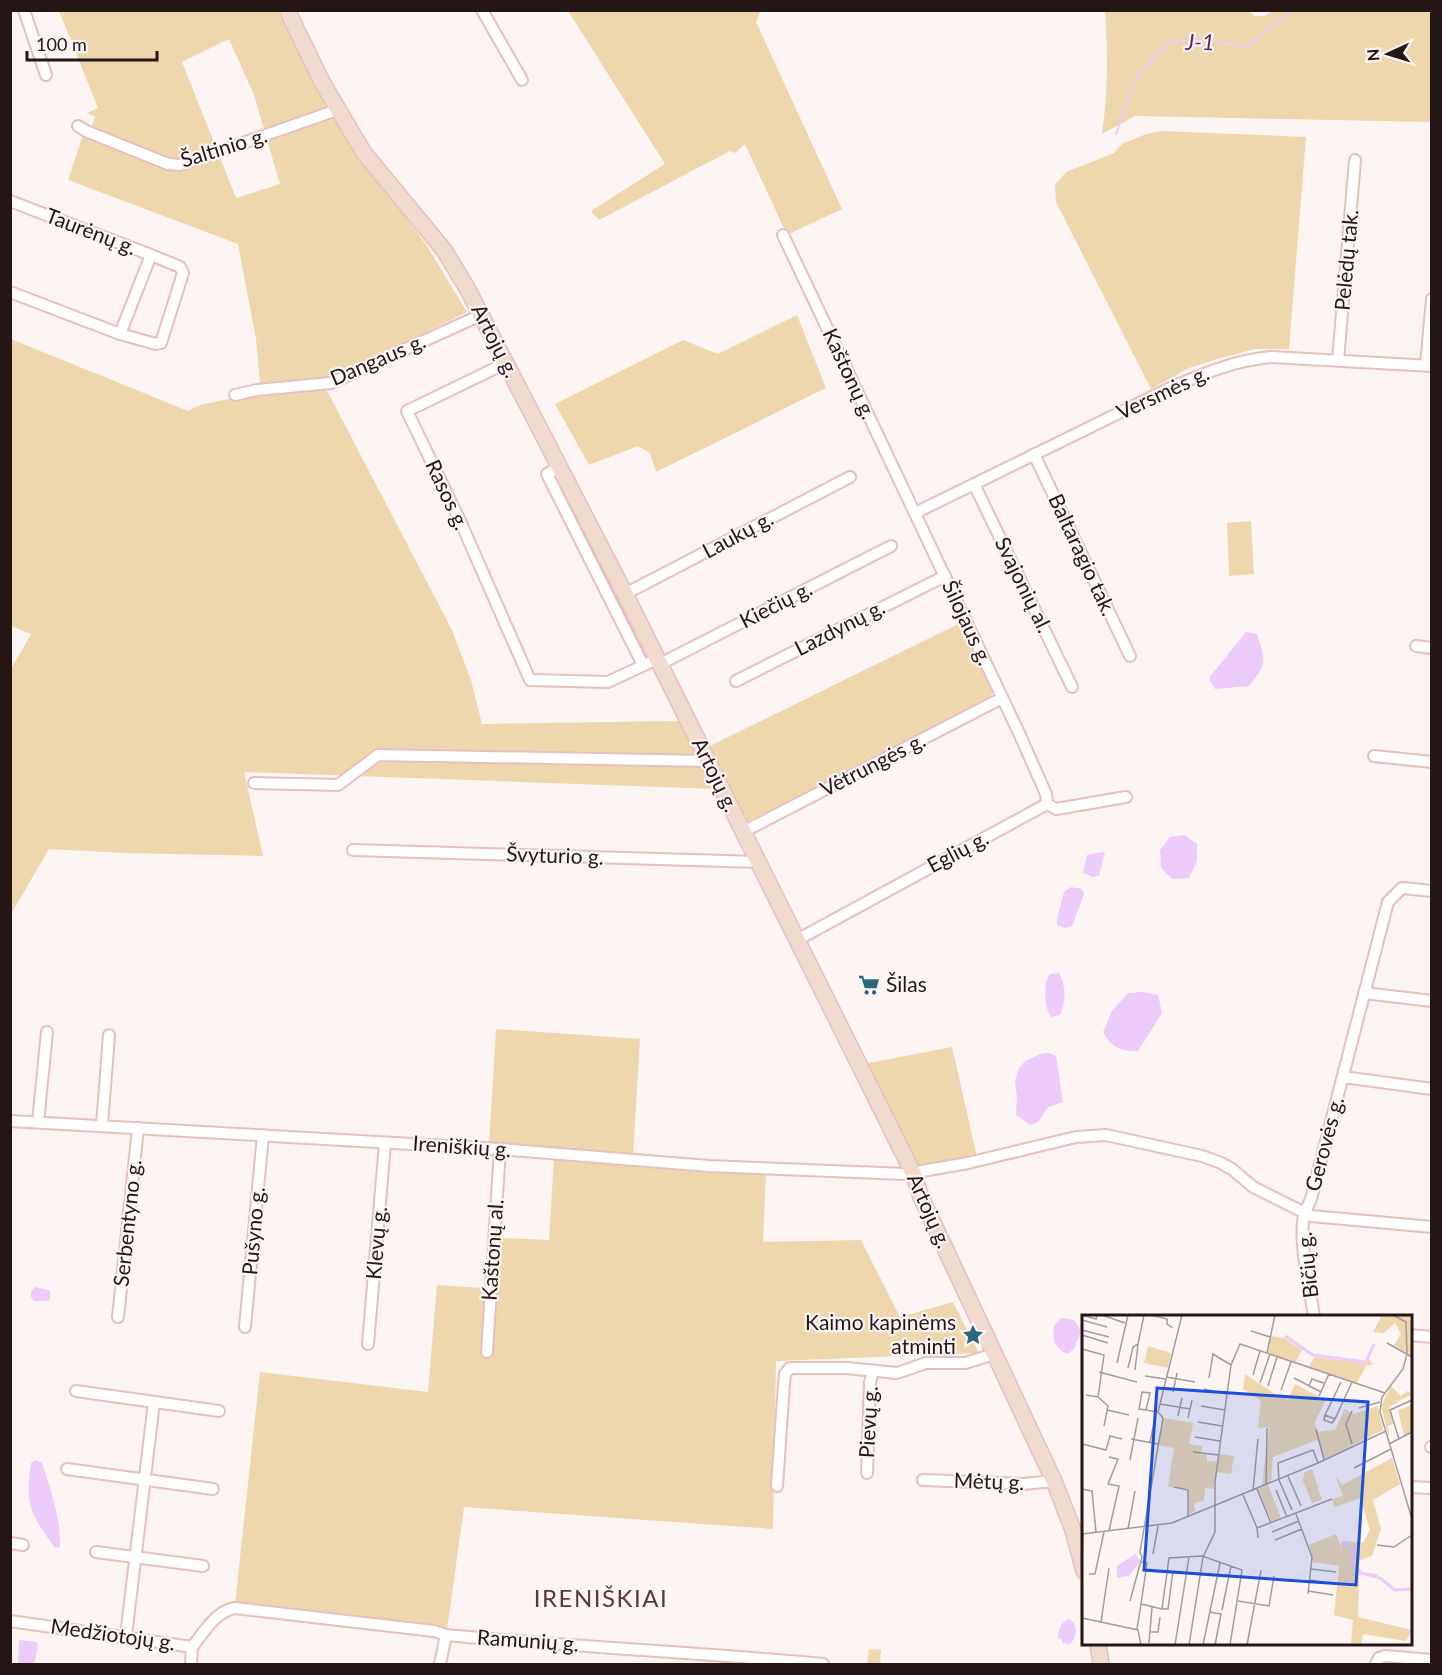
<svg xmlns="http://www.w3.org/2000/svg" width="1442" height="1675" font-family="Lato,sans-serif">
  <rect width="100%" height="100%" fill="#fdf4f4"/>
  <g fill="#efd7ad" fill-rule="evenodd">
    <path d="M59,11h218l43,82 44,68 63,85 40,66 -144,71 129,247 19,50 11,44 199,-3 35,68 -472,-17 19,84 -139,-3 -75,-4 -38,65v-245l20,-35 -20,-8v-287l177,72 12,-6 61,-13 -5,-53 -18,-95 -170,-64 15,-45 5,2 7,-20 -8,-4 11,-5zM229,39l25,56 26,89 -44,14 -54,-136z"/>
    <polygon points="568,11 764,11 760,12 756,22 842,209 787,235 745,144 735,153 730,151 599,220 591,211 665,164"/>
    <path d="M1250,11l4,5h11l8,-6 158,1v111l-296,-6 -33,18c6,-42 6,-81 3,-123z"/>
    <polygon points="1162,131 1306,137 1289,349 1255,349 1217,359 1189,368 1151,389 1056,202 1055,185 1066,172 1114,153 1122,144 1146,134"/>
    <polygon points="797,315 826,388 656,472 650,453 638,446 589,465 555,404 683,340 718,354"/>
    <polygon points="1251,521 1254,574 1229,576 1227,523"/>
    <polygon points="960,623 993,690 990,699 749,821 745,820 708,747"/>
    <polygon points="496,1029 640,1039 633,1156 489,1146"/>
    <polygon points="952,1047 977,1157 916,1168 864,1064"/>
    <polygon points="554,1157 766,1172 763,1242 861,1240 900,1317 953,1302 979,1353 776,1361 773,1529 464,1507 447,1630 235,1604 260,1372 428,1392 437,1285 496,1289 500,1238 549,1240"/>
    <polygon points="869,1649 881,1650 880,1664 867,1664"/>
  </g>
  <g fill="#edcbfb">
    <path d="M1246,632l11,2c9,27 10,30 -8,52l-34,3 -6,-11z"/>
    <polygon points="1184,835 1197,844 1197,861 1189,878 1172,879 1161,868 1160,850 1170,837"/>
    <polygon points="1102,852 1105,853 1099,876 1093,877 1083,873 1087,855"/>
    <path d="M1071,887l11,2 2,5 -12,32 -7,2 -8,-3c-1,-6 5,-24 7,-33z"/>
    <path d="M1059,973c7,13 7,28 1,42l-9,2c-7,-8 -8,-34 -1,-43z"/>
    <path d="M1142,992l16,3 4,18 -24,38c-17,1 -27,-4 -35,-19l9,-21 16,-18z"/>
    <polygon points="1043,1053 1049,1053 1056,1056 1063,1102 1048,1107 1038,1122 1030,1125 1016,1115 1017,1097 1015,1081 1019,1068 1025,1061"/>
    <polygon points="35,1287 50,1291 50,1299 47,1301 34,1301 31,1297 31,1292"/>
    <path d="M1061,1318l13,2 7,11 -7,18 -7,5c-12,-6 -15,-14 -13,-28z"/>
    <path d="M36,1460l6,3c9,28 19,55 18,84l-5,1c-25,-35 -30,-42 -24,-85z"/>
    <path d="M1069,1619c10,6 8,19 1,25l-8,-1v-3l-4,-2c0,-9 3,-16 11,-19z"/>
    <polygon points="19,1640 37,1642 38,1647 34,1664 18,1664"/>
  </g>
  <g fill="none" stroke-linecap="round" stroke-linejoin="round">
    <polyline stroke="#edcbfb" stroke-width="2" points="1116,134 1137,77 1167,43 1193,38 1248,46 1291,10"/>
    <defs>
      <g id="minor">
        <polyline points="24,10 46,75"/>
        <polyline points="482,10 522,80"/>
        <polyline points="78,126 86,131 168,164 180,165 337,110"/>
        <polyline points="10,201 151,255 120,334 10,292"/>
        <polyline points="783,235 1019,733 1046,794 1047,804"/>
        <polyline points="120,334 156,344 161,343 183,273 180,267 151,255"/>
        <polyline points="1338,360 1355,160"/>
        <polyline points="506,363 407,411 461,523 530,680 608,682 657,659"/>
        <polyline points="1426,365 1432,299"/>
        <polyline points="235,395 257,390 331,383 481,315"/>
        <polyline points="1034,454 1130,656"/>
        <polyline points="560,467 547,474 643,665"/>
        <polyline points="974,484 1072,687"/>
        <path d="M915,513l257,-126c33,-14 64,-27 99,-30l161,9"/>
        <polyline points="625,594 850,477"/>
        <polyline points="1416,646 1432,648"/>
        <polyline points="660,664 891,546"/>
        <polyline points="736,681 945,576"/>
        <polyline points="1374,756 1432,762"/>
        <polyline points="254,783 338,785 378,755 708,761"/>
        <polyline points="743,832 1002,698"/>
        <polyline points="353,850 758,862"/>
        <polyline points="797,940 1047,804 1056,809 1126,797"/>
        <polyline points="1364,993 1432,1001"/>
        <polyline points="1343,1077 1432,1089"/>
        <polyline points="10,1121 500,1149 709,1166 905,1174 968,1163 1076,1137 1106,1135 1202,1156 1221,1163 1232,1169 1253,1187 1311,1216 1432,1227"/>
        <polyline points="38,1122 47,1032"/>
        <polyline points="102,1125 109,1035"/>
        <path d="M1314,1316c-4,-27 -14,-67 -11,-95 1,-8 5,-15 8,-22l77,-297 14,-14 30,3"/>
        <polyline points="118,1317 138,1128"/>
        <polyline points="245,1327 263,1135"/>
        <polyline points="1410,1335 1432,1337"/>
        <polyline points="368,1344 385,1143"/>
        <polyline points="487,1352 500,1149"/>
        <polyline points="76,1391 219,1411"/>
        <polyline points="1431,1447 1432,1447"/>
        <polyline points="67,1469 213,1489"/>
        <polyline points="867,1473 870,1382 873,1371"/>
        <polyline points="923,1480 1023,1484 1054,1481"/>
        <polyline points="777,1486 784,1384 785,1374 790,1368 846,1368 897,1373 926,1363 965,1363 995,1354"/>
        <polyline points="1410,1487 1432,1488"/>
        <polyline points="10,1543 23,1545"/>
        <polyline points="96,1552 203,1566"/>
        <path d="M10,1621l182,26c12,-15 24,-36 43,-39l199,23 12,4c126,12 251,17 377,29"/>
        <polyline points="126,1636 154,1402"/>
        <polyline points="191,1664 192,1647"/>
        <polyline points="440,1664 446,1635"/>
        <polyline points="1376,1664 1379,1658 1385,1656 1432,1660"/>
      </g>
      <g id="secondary">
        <polyline points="287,10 322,82 364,153 444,250 467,288 625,594 913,1173 921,1197 1054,1481 1073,1530 1084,1571"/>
        <polyline points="1098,1644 1101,1664"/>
      </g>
    </defs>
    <use href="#minor" stroke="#e8bfbf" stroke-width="14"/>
    <use href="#secondary" stroke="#e8bfbf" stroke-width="18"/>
    <use href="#minor" stroke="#fff" stroke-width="10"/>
    <use href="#secondary" stroke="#f1dace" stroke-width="15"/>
  </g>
  <defs>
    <symbol id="supermarket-bare" viewBox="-9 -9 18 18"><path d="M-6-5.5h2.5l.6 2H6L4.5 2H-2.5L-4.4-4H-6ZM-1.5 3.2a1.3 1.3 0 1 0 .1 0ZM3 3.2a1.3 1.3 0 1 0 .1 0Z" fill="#29697e" stroke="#fdf4f4" stroke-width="2.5" paint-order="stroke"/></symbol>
    <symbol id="sight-bare" viewBox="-9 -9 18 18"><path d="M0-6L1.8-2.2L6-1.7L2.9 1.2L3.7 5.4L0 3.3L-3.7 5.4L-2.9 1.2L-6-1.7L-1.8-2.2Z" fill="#29697e" stroke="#fdf4f4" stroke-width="2.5" paint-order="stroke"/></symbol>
  </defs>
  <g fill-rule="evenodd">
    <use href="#supermarket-bare" x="854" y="970" width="30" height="30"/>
    <use href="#sight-bare" x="958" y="1320" width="30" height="30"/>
  </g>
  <g text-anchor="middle" stroke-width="4.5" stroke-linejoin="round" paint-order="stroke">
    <g font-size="21" fill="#251616" stroke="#fdf4f4">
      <text transform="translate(224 148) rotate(-17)" y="7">Šaltinio g.</text>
      <text transform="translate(91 232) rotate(21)" y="7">Taurėnų g.</text>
      <text transform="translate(1347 260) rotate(-85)" y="7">Pelėdų tak.</text>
      <text transform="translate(495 341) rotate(63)" y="7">Artojų g.</text>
      <text transform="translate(378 360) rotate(-23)" y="7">Dangaus g.</text>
      <text transform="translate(849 374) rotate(65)" y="7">Kaštonų g.</text>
      <text transform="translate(1163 393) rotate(-25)" y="7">Versmės g.</text>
      <text transform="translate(447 495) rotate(65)" y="7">Rasos g.</text>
      <text transform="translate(738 535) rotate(-28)" y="7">Laukų g.</text>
      <text transform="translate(1082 555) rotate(65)" y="7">Baltaragio tak.</text>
      <text transform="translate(1023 585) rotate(64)" y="7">Svajonių al.</text>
      <text transform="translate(776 605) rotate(-27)" y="7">Kiečių g.</text>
      <text transform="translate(967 623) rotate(65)" y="7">Šilojaus g.</text>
      <text transform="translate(840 628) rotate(-27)" y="7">Lazdynų g.</text>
      <text transform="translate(873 765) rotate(-27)" y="7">Vėtrungės g.</text>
      <text transform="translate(715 775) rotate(64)" y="7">Artojų g.</text>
      <text transform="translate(958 852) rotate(-28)" y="7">Eglių g.</text>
      <text transform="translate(555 856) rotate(2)" y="7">Švyturio g.</text>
      <text transform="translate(1325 1144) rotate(-75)" y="7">Gerovės g.</text>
      <text transform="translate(462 1147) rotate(4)" y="7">Ireniškių g.</text>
      <text transform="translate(929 1211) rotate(66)" y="7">Artojų g.</text>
      <text transform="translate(128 1223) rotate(-84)" y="7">Serbentyno g.</text>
      <text transform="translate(254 1231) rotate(-85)" y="7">Pušyno g.</text>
      <text transform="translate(377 1243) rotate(-85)" y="7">Klevų g.</text>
      <text transform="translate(493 1250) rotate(-86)" y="7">Kaštonų al.</text>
      <text transform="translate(1308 1265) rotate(-96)" y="7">Bičių g.</text>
      <text transform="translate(869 1422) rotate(-87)" y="7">Pievų g.</text>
      <text transform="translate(989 1482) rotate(2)" y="7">Mėtų g.</text>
      <text transform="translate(113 1635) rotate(8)" y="7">Medžiotojų g.</text>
      <text transform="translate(528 1641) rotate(4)" y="7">Ramunių g.</text>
    </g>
    <g font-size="21" fill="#251616" stroke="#fdf4f4" text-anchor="start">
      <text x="886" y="992">Šilas</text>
      <text x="956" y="1330" text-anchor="end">Kaimo kapinėms<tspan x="956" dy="24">atminti</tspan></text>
    </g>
    <g font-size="22" font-style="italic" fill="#582569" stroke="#fdf4f4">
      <text transform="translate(1200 42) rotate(1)" y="8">J-1</text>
    </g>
    <g font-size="24" letter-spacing="1.5" fill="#593839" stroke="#fdf4f4">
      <text x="601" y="1607">IRENIŠKIAI</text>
    </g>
  </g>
  <g transform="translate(1082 1315)">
    <rect width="330" height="330" fill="#fdf4f4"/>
    <path d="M300,0l28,1 2,40 -18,-11 7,-11 -6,-11 -11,10 -11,-1zM189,21l13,2 18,12 -6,12 -28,-9zM66,31l23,7 -3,15 -24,-5zM232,42l53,6 2,-4 4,5 -7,2 -9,17 -48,-16zM163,59l33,22 3,-5 -1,4 8,5 7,-16 31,16 -11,22 2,10 18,-2 10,-21 9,5 24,-8 5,24 -58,29 -8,-19 -44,17 -2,25 -9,4 7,-59 -11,1 3,-27 -18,-12zM309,71l10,10 6,-5 5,3 -23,13 5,17 -6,2 2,16 -9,-36zM330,90v27l-8,4 -6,-26zM81,103l30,5 -4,21 13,2 -1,7 6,2v6l11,1 1,-8 15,2 -3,18 -15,-2 -3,17 -8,-1 -1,12 -10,4 1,7 -6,3v-25l-21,-2 6,-39 -16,-3zM310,143l8,26 -27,16 8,29 -9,27 -17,6 6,10 15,2 14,12 -16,-10 -15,-1 -1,42 54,13 -6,11 -43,-7 -2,10 -10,-1 2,-23 -19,-5 8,-74 21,2 7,-13 -10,-32 -25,9 -3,-7 11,-5 -8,-19 7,9zM230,154l10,31 -10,3 -9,-22 1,-8zM186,170l13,33 -9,4 -14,-33zM254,219l5,12 -1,20 -27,-4 -4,-17z" fill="#efd7ad"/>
    <path d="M53,239l5,7 -11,15 -12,2v-12z" fill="#edcbfb"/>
    <path fill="none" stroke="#edcbfb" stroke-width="3" d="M203,21l28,19 53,7 8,-18M260,227l11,8 -1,10 9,13 19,5 15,12 17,-1"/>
    <path fill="none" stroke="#a79b9b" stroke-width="1.5" d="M0,0l14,4 1,-4M20,0l23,8M69,0l16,4v5l6,4M311,0l13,7 1,32 -4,15 -21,28 -2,15 32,107M0,5l25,7M0,15l27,7M169,16l19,6M0,20l26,8M305,28l25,14M0,34l22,6 -6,42 -12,-2M185,38l8,-38M35,48l11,-48M46,53l5,-21 5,-3 6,-29M53,55l3,-26M17,57l38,10M171,60l7,-24M63,61l20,3M84,62l29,5M127,63l4,-24 18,11M212,63l27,14M259,67l-16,33 10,4 17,-37M178,68l10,-29M186,71l9,-29M227,71l3,-7 12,4M122,74l23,5M199,75l10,-28M91,77l4,-19M237,81l10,-22M16,82l10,9 -4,20M78,89l30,5M119,91l24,4M277,93l21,-6M25,95l22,5M64,95l4,-17 -8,-1 -3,17 7,1 12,2M243,100l-1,5 8,3 3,-4M96,101l4,-18M106,103l4,-18M116,107l24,4M234,114l8,31M113,122l25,4M49,124l27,5M317,124l-9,-29 22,-10M68,127l4,-19M0,129l24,6 4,-14 12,3M270,129l-6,-20 6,-13M307,129l23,-12M111,137l26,3M48,145l8,-42M272,153l37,-19M206,161l13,30M197,165l-1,-17 35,-13 5,13M197,165l13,30M184,170l1,-57M92,172l14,3v26M0,174l10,2 4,41M175,174l14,34M194,175l11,27M171,176l5,-52M161,180l14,33 1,10M214,199l16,43 -4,37M175,213l75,-29M46,214l7,-38M27,216l10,-45 -11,-2 10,-25 -9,-2M190,217l27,-11M0,219l90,-11 146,-60 68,-32M193,225l27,-11M295,230l17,2 18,-12M71,239l5,-28M0,243l1,-24M58,247l7,1 -6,41M229,254l25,3M7,259h6l9,-42M228,265l26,4M226,276l25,4M48,286l12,-44 -2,-5 23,-134 -5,-6 24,-97M156,286l31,5 5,-30M80,294l7,-51 33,-2 40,14 -12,75M80,294h6l5,-38M140,295l9,-44M128,297l11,2 -6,31M0,303l56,12 3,15M19,307l8,-54M55,314l4,-25 21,5M69,317h7l2,-15M67,328l3,-36M93,330l14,-88M107,330l14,-88 12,-25v-50l16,-117 9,-21 145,49M121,330l17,-82M165,330l14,-75"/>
    <path fill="#1d4ed8" fill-opacity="0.15" stroke="#1d4ed8" stroke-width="3" d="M75,73l211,14 -12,183 -212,-15z"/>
    <rect width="330" height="330" fill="none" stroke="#251616" stroke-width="3"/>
  </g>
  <rect width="1442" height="1675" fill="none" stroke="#251616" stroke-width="24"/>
  <g transform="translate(1388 54) rotate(266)" stroke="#fdf4f4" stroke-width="4.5" paint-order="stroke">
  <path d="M0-4.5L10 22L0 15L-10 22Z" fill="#251616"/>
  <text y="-9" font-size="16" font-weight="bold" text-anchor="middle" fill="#251616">N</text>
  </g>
  <path d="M27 51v9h130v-9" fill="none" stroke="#251616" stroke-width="3"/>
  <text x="36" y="51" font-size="18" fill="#251616" stroke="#fdf4f4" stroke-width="4.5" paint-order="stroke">100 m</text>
</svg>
